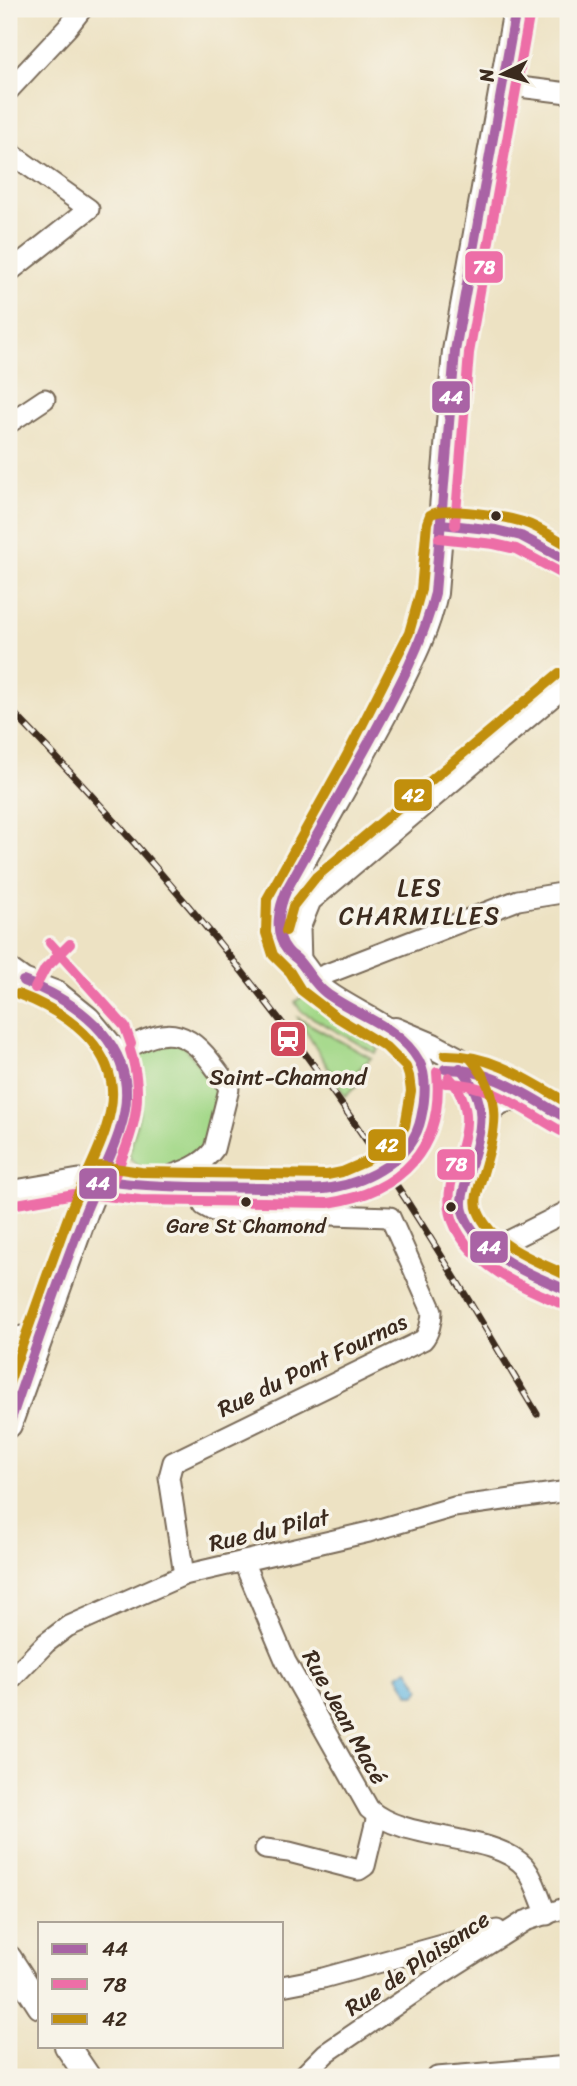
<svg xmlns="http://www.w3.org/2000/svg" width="577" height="2086" font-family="Sriracha,sans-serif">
  <rect width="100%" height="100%" fill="#f7f3e8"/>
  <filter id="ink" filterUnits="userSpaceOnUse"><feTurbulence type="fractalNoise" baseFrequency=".0143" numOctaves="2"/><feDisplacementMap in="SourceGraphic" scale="14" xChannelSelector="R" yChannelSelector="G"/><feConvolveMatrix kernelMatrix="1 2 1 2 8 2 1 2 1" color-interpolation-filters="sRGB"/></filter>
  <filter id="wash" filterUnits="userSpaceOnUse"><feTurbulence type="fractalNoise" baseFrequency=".00686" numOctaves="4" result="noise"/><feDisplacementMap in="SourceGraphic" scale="28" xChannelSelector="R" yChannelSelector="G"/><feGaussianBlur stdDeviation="1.57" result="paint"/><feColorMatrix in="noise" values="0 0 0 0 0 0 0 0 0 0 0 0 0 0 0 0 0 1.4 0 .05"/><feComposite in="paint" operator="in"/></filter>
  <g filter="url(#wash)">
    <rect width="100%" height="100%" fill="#ede2c3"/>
    <g fill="#a3d888" stroke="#6f8153" stroke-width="2">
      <polygon points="304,995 379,1049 375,1053 301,1011 295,1002"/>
      <polygon points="298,1018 371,1058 358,1070 365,1078 345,1096"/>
      <path d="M179,1039l43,56 -19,62c-20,6 -61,25 -74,-1l11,-46 -3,-48 1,-7 5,-5z"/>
    </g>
    <polygon fill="#66b8e2" stroke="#507180" stroke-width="2" points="408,1669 420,1689 416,1695 410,1695 398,1675"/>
  </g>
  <g filter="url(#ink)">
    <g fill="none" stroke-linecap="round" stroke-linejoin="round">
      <defs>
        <g id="minor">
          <polyline points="503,85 568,93"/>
          <polyline points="9,90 68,27 82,9"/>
          <polyline points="9,152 89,209 9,272"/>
          <polyline points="9,423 45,399"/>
          <polyline points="441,524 496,530 521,536 568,561"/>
          <polyline points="301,963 300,928 311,901 568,684"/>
          <polyline points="311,980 518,900 568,892"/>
          <path d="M117,1054c39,-22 63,-33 94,8 6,9 14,17 18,27l-15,60c-15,22 -47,26 -70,36"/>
          <path d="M460,1068c34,32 20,67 8,106 -3,11 -8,25 -5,37 4,17 24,35 38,46 19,15 45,23 67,34"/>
          <path d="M482,1132c13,-26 19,-38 50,-26"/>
          <polyline points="9,1191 79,1179 98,1180"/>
          <polyline points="492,1249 568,1211"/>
          <polyline points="9,1339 22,1336 38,1341"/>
          <path d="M243,1561l43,101 83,147c35,33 125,24 155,57 11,13 16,34 23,49"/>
          <path d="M184,1575l-15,-98 4,-15 250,-122c6,-6 9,-20 9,-29l-42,-94 -177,-6 -9,-5 -2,-18"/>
          <polyline points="9,1681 46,1643 67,1627 184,1575 369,1532 454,1507 568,1491"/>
          <polyline points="265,1849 289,1852 359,1870 365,1866 377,1816"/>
          <polyline points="282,1986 323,1978 497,1930"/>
          <polyline points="302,2077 326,2053 443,1973 525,1921 568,1907"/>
          <polyline points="437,2077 568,2066"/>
        </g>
        <g id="major">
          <polyline points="9,971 23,981 57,994 88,1019 117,1054 124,1073 126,1100 123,1119 86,1211 9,1425"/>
          <polyline points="395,1030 433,1046 568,1119"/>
          <path d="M98,1180l42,6 188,3c33,-6 77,-25 90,-59 4,-10 5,-21 6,-31 2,-14 0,-30 -7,-41 -21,-31 -61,-43 -91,-65 -12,-9 -17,-20 -27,-32 -5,-5 -12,-9 -15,-15 -9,-17 -5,-40 3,-57 33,-59 67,-118 99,-178 19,-39 40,-75 49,-118l20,-242 61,-342"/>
          <polyline points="9,1958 40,2006"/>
          <polyline points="67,2046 88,2077"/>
        </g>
      </defs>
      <use href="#minor" stroke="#796a58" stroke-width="23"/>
      <use href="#major" stroke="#796a58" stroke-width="28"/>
      <use href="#minor" stroke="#fff" stroke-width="19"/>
      <use href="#major" stroke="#fff" stroke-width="24"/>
      <defs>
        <path id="rail" d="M9,708c134,138 259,285 366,445 58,85 109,174 162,261"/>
      </defs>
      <use href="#rail" stroke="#3b2a1e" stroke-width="7"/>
      <use href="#rail" stroke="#f7f3e8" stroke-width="4.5" stroke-dasharray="13" stroke-linecap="butt"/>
      <defs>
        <g id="bus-1">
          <polyline points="441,524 496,530 521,536 568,561"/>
          <path d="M460,1068c33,38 19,68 7,111 -3,11 -7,22 -4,32 5,19 23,34 38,46 20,15 44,23 67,34"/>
          <path d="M445,1069c46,-1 84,28 123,50"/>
          <path d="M98,1180c54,8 109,7 164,8 22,0 47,4 69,0 37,-6 82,-30 90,-70 4,-18 7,-40 -2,-57 -19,-35 -64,-46 -93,-68 -12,-9 -18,-22 -28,-33 -3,-3 -8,-6 -11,-10 -14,-17 -8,-43 0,-61 27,-48 54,-96 81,-145 26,-48 54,-97 67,-151l20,-242 61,-342"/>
          <path d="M9,1425c24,-70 48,-141 75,-210 15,-39 49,-92 41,-135 -9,-51 -57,-82 -102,-99"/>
        </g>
        <g id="bus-2">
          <polyline points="455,525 469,353 530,11"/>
          <polyline points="439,538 494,544 516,549 561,573"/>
          <polyline points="50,943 125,1027 131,1044"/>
          <polyline points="35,988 45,969 70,944"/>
          <path d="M449,1077c59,67 -62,119 50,196 19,13 42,21 63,31"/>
          <path d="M445,1083c43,-1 80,28 116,48"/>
          <path d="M111,1185c20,-49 36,-82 19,-135"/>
          <path d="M11,1205l69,-12 60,7 188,3c74,-11 116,-55 109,-131"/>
        </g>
        <g id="bus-3">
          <polyline points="286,931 293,906 316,877 559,673"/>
          <path d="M445,1055c47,-1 84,26 123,48"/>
          <path d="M471,1059c35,41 24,73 10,121 -3,10 -7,21 -3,31 14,35 59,50 90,65"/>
          <path d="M100,1166l41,6 186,3 15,-3 23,-10 35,-27 5,-9 6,-35 -2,-15 -3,-9 -20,-20 -51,-31 -34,-26 -11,-18 -17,-17 -7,-22 1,-34 79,-142 63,-124 12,-43 6,-67 3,-8c13,-10 76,2 93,7 16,5 31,16 45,23"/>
          <path d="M9,1383c20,-57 40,-114 61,-171 14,-36 49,-91 41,-131 -9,-45 -53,-72 -93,-87"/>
        </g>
      </defs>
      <use href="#bus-1" stroke="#f7f3e8" stroke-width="16"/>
      <use href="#bus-2" stroke="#f7f3e8" stroke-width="16"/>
      <use href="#bus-3" stroke="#f7f3e8" stroke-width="16"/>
      <use href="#bus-1" stroke="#a963a5" stroke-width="10"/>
      <use href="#bus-2" stroke="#ed6ea7" stroke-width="10"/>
      <use href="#bus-3" stroke="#c18f0c" stroke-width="10"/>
    </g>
  </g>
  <defs>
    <symbol id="station-square" viewBox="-11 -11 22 22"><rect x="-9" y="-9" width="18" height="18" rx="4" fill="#d1495b" stroke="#f7f3e8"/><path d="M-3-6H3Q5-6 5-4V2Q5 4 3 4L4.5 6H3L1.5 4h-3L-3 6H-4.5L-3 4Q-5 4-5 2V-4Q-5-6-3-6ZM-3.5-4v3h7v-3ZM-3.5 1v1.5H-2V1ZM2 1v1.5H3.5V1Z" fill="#fff"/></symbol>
  </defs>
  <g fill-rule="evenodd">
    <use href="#station-square" x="266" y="1017" width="44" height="44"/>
  </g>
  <g fill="#3b2a1e" stroke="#f7f3e8" stroke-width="2.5">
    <circle cx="496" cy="516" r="6"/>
    <circle cx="246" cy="1202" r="6"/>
    <circle cx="451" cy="1207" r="6"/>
  </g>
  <g text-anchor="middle" stroke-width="7" stroke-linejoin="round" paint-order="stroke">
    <g font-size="21" fill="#3b2a1e" stroke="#f7f3e8">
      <text x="246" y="1233">Gare St Chamond</text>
    </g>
    <g font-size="23" fill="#3b2a1e" stroke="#f7f3e8">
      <text x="288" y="1085">Saint-Chamond</text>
    </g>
    <g font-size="23" fill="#3b2a1e" stroke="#f7f3e8">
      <text transform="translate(312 1365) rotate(-26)" y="8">Rue du Pont Fournas</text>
      <text transform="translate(269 1530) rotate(-13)" y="8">Rue du Pilat</text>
      <text transform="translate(345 1717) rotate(61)" y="8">Rue Jean Macé</text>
      <text transform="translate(417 1963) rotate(-34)" y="8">Rue de Plaisance</text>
    </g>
    <g font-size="24" letter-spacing="2" fill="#3b2a1e" stroke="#f7f3e8">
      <text x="420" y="896">LES<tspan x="420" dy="28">CHARMILLES</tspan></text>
    </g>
  </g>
  <g stroke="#f7f3e8" stroke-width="2.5">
    <rect x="464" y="250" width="40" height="34" rx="7" fill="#ed6ea7"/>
    <rect x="431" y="380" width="40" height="34" rx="7" fill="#a963a5"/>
    <rect x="393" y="778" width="40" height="34" rx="7" fill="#c18f0c"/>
    <rect x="367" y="1128" width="40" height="34" rx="7" fill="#c18f0c"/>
    <rect x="436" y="1148" width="40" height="33" rx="7" fill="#ed6ea7"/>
    <rect x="78" y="1167" width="40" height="33" rx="7" fill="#a963a5"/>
    <rect x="469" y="1230" width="40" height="34" rx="7" fill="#a963a5"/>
  </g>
  <g font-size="19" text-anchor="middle" font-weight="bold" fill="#fff">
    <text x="484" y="274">78</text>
    <text x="451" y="404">44</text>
    <text x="413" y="802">42</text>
    <text x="387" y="1152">42</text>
    <text x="456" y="1171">78</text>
    <text x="98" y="1190">44</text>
    <text x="489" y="1254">44</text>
  </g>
  <rect width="577" height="2086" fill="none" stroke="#f7f3e8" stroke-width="35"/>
  <rect x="38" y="1922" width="245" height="126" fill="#f7f3e8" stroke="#aca397" stroke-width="2"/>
  <rect x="52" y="1944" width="35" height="10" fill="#a963a5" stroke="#aca397" stroke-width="2"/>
  <text x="102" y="1956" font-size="21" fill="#3b2a1e">44</text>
  <rect x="52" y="1979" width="35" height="10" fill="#ed6ea7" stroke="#aca397" stroke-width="2"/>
  <text x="102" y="1992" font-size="21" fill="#3b2a1e">78</text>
  <rect x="52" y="2014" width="35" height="10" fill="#c18f0c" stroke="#aca397" stroke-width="2"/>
  <text x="102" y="2026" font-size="21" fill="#3b2a1e">42</text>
  <g transform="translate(503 74) rotate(265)" stroke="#f7f3e8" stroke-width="5" paint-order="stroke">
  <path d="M0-5L12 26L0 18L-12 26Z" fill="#3b2a1e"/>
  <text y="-10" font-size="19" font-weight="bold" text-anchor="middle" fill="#3b2a1e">N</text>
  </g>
</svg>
